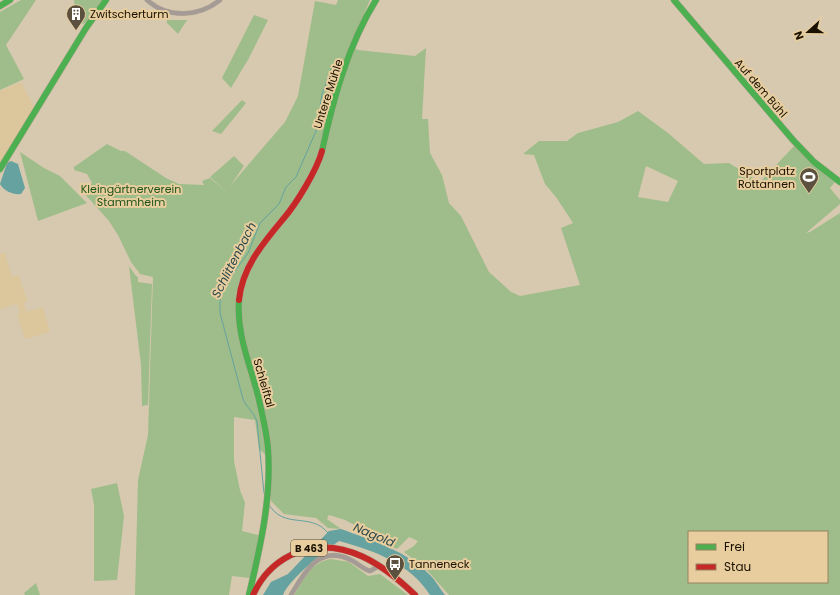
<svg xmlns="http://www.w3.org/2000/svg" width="840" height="595" font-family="Poppins,sans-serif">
  <rect width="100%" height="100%" fill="#d7c9af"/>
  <g fill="#dcc69c">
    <polygon points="21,82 35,109 0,166 0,91"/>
    <polygon points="5,253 12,277 19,275 27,301 24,303 26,312 43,307 50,332 25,339 17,314 20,313 17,304 0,309 0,254"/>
  </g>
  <g fill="#9fbd8a" fill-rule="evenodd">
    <polygon points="21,0 36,0 6,45 24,79 0,90 0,12"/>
    <polygon points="74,0 104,0 88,22 79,25 76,19"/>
    <path d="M338,0h32l-19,46 7,4 57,6 11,-8 -4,71h6l2,34 12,22 7,28 12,13 28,56 22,20 9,4 60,-11 -19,-57 12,-5 -17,-26 -11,-13 -11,-29 -11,-1 16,-13h28l11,-8 40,-11 20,-11 30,22 36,31 25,-1 31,19 35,-37 18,20 22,17 -5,6 10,12v4l-34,29 4,-1 30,-19v382h-391l-23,-26 -22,-17 10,-6 4,-5 -9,-4 -12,12 -31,-14 -2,-5 -19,-10 -16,-5 -2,4 14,10 -13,-1 -12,-10 -32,-4 -13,-13v-41l-12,-11 -4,-29 -21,-3v44l6,29 5,13 -3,28 16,4 -1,18 -7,25 -18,-2 -3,19h-94l3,-115 10,-45 5,-158 -13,-3 -9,-12 -13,-27 -9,-14 -26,-29 9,-9 -5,-9 -13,-4v-3l33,-23 14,7h4l41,27 13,6 25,1 -2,-4 8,-3 16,13 -16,-14 24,-21 10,10 -14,20 55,-64 13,-26 17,-95 21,4zM646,166l32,15 -10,21 -30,-5zM689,532h138v50h-138z"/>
    <polygon points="254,15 268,20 249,58 231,88 222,78"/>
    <polygon points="167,20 187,20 178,34 167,23"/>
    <polygon points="242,100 246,103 221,134 212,131"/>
    <polygon points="20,152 44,168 60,176 87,203 38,221"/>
    <polygon points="129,266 136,276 138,277 138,282 152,284 148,405 142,406 141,365"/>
    <polygon points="117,483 124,516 117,580 94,581 94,505 91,489"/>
    <path d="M331,559l18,3 19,14 12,-2 28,21h-114c10,-16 17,-33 37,-36z"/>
    <polygon points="36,583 40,595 25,595 24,593"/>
  </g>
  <g fill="#65a2a0">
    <path d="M11,161l7,3 7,24 -4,6c-8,1 -17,-3 -21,-10l7,-21z"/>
    <path d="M341,529c30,11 66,22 89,46 6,6 10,14 15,20h-15c-19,-31 -57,-45 -91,-54 -14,10 -50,38 -56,54h-20l8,-13 17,-8 41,-43z"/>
  </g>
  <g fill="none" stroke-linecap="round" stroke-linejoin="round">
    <g stroke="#65a2a0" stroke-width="1">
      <path d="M264,493l-7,-71c-3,-10 -10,-14 -14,-23l-23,-86v-16l14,-25 14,-19 12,-30 19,-19 7,-17 10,-10 20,-46 6,-37 9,-25"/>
      <path d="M268,503c15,28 43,8 60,30"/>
    </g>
    <defs>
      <g id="street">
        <path d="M147,0c21,19 52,17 73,0"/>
        <path d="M291,595c14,-23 28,-51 60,-35 6,3 12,9 19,11l9,-5"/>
      </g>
      <g id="fast">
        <polyline points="674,0 793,140 814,162 840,182"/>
        <polyline points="0,6 10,0"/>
        <path d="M322,151c11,-51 26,-106 54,-151"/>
        <polyline points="0,169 86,28 106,0"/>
        <path d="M239,300c-3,39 15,72 22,109 3,13 6,26 7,39 4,49 -8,100 -19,147"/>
      </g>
      <g id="jam">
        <path d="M239,300c3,-33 25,-58 45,-82 12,-14 33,-48 38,-67"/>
        <path d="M253,595c9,-20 24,-35 45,-43 45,-16 86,13 117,43"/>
      </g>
    </defs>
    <use href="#street" stroke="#b2a793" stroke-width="5"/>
    <use href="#fast" stroke="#b2a793" stroke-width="7"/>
    <use href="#jam" stroke="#b2a793" stroke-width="7"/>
    <use href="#street" stroke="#a49a96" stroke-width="4"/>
    <use href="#fast" stroke="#4caf50" stroke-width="6"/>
    <use href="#jam" stroke="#c62828" stroke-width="6"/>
  </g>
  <defs>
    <symbol id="building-pin" viewBox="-11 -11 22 30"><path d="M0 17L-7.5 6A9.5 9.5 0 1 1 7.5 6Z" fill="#5c513e" stroke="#e8ce9e"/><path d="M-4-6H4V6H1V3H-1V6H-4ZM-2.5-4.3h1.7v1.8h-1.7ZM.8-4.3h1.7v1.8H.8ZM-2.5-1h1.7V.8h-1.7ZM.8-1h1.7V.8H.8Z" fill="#fff"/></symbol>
    <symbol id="stadium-pin" viewBox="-11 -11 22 30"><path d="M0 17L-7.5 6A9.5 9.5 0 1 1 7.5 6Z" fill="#5c513e" stroke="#e8ce9e"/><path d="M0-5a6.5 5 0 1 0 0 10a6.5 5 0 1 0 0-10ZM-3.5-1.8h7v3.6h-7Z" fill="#fff"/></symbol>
    <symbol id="bus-pin" viewBox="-11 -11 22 30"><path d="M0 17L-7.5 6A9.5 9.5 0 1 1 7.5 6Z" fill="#5c513e" stroke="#e8ce9e"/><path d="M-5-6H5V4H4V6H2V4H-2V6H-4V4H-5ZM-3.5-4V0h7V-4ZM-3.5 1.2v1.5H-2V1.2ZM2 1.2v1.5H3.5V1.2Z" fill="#fff"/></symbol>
  </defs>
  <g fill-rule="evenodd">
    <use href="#building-pin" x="65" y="3" width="22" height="30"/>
    <use href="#stadium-pin" x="798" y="166" width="22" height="30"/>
    <use href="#bus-pin" x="384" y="553" width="22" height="30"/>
  </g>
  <g text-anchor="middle" stroke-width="4" stroke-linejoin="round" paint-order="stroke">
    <rect fill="#e8ce9e" stroke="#584a30" stroke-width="1" x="291" y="540" width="36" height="16" rx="3"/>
    <g font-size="10" font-weight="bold" fill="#1a1101">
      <text x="309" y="552">B 463</text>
    </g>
    <g font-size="11" fill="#1a1101" stroke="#e8ce9e" text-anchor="start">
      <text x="90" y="18">Zwitscherturm</text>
      <text x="795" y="175" text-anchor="end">Sportplatz<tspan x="795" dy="13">Rottannen</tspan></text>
      <text x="409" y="568">Tanneneck</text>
    </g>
    <g font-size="11" fill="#1a1101" stroke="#e8ce9e">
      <text transform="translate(761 88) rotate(49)" y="4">Auf dem Bühl</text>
      <text transform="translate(328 94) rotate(-72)" y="4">Untere Mühle</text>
      <text transform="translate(264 383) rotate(74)" y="4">Schleiftal</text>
    </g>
    <g font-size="11" fill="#1e541b" stroke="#e8ce9e">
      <text x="131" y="193">Kleingärtnerverein<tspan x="131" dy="13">Stammheim</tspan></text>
    </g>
    <g font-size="12" font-style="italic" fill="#2c494c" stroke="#e8ce9e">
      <text transform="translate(234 260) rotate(-63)" y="4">Schlittenbach</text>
      <text transform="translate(374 535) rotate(23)" y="4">Nagold</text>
    </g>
  </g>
  <rect x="688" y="531" width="140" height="52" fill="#e8ce9e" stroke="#96825f"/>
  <rect x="696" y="544" width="20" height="6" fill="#4caf50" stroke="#96825f"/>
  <text x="724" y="551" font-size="12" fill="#1a1101">Frei</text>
  <rect x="696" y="564" width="20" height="6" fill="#c62828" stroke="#96825f"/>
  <text x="724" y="571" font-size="12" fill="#1a1101">Stau</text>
  <g transform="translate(808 32) rotate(249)" stroke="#e8ce9e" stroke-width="3" paint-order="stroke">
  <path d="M0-3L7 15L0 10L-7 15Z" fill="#1a1101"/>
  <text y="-6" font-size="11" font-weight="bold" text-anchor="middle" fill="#1a1101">N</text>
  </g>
</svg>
